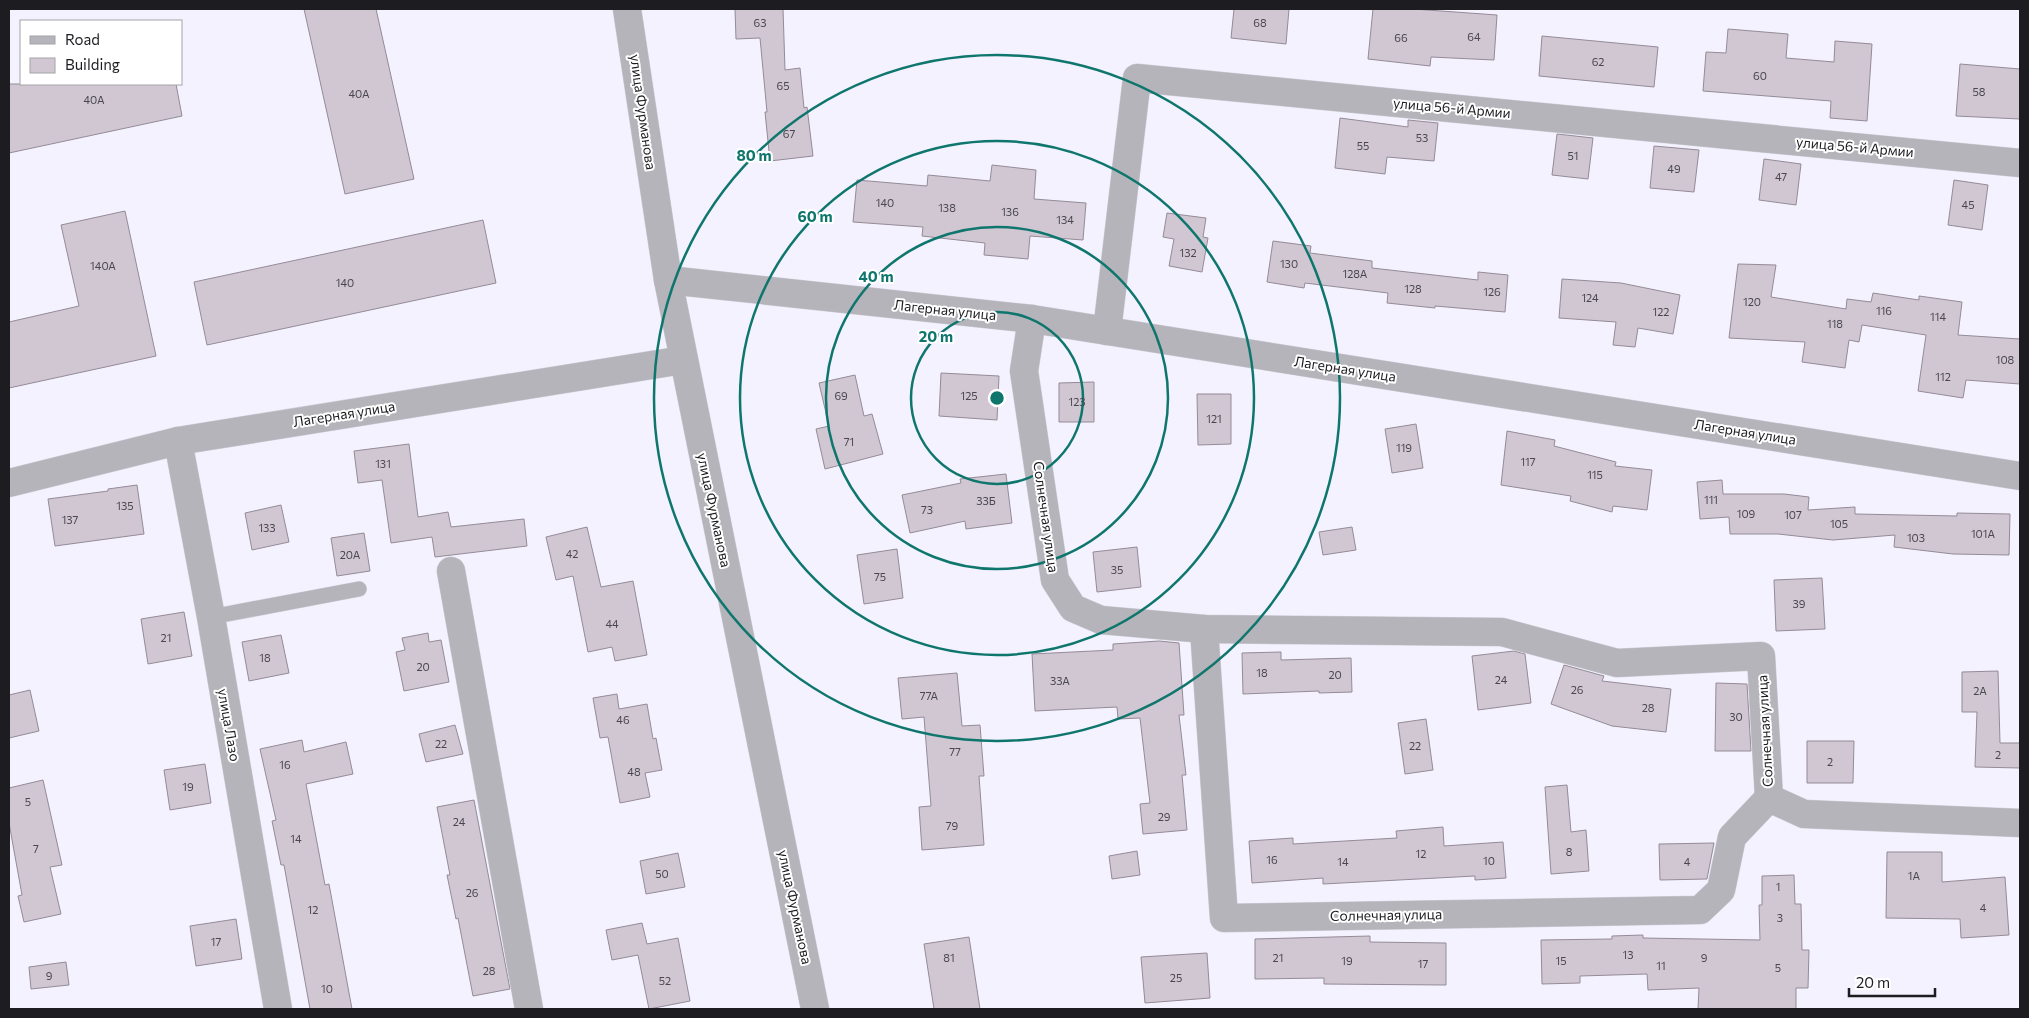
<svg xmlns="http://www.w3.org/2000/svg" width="2029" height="1018" font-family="Commissioner,sans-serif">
  <rect width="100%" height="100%" fill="#f3f2fe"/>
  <g fill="#d0c7d3" stroke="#948b97">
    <polygon points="304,9 376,9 414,179 345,194"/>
    <polygon points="735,9 783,9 785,70 800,68 804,108 807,107 813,156 770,161 765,112 767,112 760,38 736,39"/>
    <polygon points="1234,9 1289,9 1286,44 1231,38"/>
    <polygon points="1373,9 1413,9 1497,15 1494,60 1431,57 1430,66 1368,59"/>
    <polygon points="1728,29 1788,34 1786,58 1834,62 1835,41 1872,44 1867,121 1830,118 1831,101 1703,91 1706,52 1726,53"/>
    <polygon points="1542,36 1658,47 1654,87 1539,76"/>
    <polygon points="1960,64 2020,69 2020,119 1956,116"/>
    <polygon points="9,84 176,84 182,116 9,153"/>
    <polygon points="1340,118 1408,127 1408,120 1438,123 1434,161 1387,157 1385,174 1335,168"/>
    <polygon points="1557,134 1593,138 1588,179 1552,175"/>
    <polygon points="1654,146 1699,150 1694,192 1650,188"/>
    <polygon points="1764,159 1801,164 1796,205 1759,200"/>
    <polygon points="992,165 1036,170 1034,199 1086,203 1083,240 1030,236 1028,259 984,255 985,243 922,236 923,227 853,222 857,180 927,186 928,175 990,181"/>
    <polygon points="1954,180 1988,185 1982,230 1948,225"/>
    <polygon points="125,211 156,356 9,388 9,322 79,306 61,225"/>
    <polygon points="1167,213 1206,218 1203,237 1208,238 1202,272 1169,266 1174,239 1163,237"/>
    <polygon points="483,220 496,283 207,345 194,282"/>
    <polygon points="1273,241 1311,246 1310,253 1372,261 1372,268 1478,280 1478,272 1508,275 1505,312 1435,306 1435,308 1387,303 1388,293 1305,283 1304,288 1267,282"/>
    <polygon points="1738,264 1776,265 1771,297 1846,309 1847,299 1871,302 1873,293 1919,300 1919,296 1962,302 1958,335 2020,339 2020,384 1966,380 1963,398 1918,391 1926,335 1862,325 1859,342 1849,340 1845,368 1802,362 1805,342 1729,338"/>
    <polygon points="1562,279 1621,283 1680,295 1673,334 1638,328 1635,347 1613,345 1616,322 1559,318"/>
    <polygon points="941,373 999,376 997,420 939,416"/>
    <polygon points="855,375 864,416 872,414 883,454 825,469 816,429 829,426 819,383"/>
    <polygon points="1094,382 1094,422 1059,422 1059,383"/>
    <polygon points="1197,394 1231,394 1231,444 1198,445"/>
    <polygon points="1416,424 1423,468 1392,473 1385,429"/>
    <polygon points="1507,431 1555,440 1554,446 1616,462 1615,466 1652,470 1647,510 1613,506 1612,512 1570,501 1571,496 1501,485"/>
    <polygon points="409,444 418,517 448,512 451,527 524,519 527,546 435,557 432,537 391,543 382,480 358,483 354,451"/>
    <polygon points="1006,474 1012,523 966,529 965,521 910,533 902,495 961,483 960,479"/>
    <polygon points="1722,480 1723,494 1784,494 1809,497 1808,510 1855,507 1855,514 1957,516 1957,513 2010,514 2009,555 1953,554 1894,547 1895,535 1833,540 1778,534 1730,534 1729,517 1700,519 1697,482"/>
    <polygon points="137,485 144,534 55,546 48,499 108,491 108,489"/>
    <polygon points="281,505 289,542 252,550 245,513"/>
    <polygon points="587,527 601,587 633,581 647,655 615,661 612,647 588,652 573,576 556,580 546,537"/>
    <polygon points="1352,527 1356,550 1323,555 1319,532"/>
    <polygon points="364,533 370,571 337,576 331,538"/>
    <polygon points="1137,547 1141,587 1097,592 1093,552"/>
    <polygon points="897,549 903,598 864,604 857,555"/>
    <polygon points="1822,578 1825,629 1776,631 1774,580"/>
    <polygon points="184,612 192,656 148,664 141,619"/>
    <polygon points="428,633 429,642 441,640 449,682 404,691 396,652 405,650 402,638"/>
    <polygon points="281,635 289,673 249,681 242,642"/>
    <polygon points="1159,641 1179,643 1184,715 1179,715 1186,775 1182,775 1187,830 1143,834 1140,804 1150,803 1140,718 1118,719 1117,707 1035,711 1032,654 1113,650 1113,644"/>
    <polygon points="1514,651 1525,654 1531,703 1478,710 1472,656"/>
    <polygon points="1281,652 1281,660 1351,658 1352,692 1319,693 1319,691 1243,694 1242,653"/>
    <polygon points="1564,665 1604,676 1602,681 1671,689 1666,732 1612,726 1551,704"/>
    <polygon points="1998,671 2000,743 2020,743 2020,768 1975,767 1977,712 1962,712 1962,672"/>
    <polygon points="957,673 962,726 980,725 984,776 979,776 984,845 922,850 919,807 931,806 924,717 902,719 898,678"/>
    <polygon points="1716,683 1747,684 1751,751 1715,751"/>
    <polygon points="30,690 39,731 9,738 9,695"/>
    <polygon points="617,694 619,709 647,704 653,739 656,738 662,770 645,773 650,797 620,803 608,737 600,738 593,698"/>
    <polygon points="1426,719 1433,770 1405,774 1398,723"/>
    <polygon points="455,725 463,754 426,762 419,734"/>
    <polygon points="302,740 304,752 346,742 353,774 306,784 325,885 329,884 352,1009 310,1009 284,865 281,865 272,821 276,820 260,749"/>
    <polygon points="1807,741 1854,741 1853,783 1807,783"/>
    <polygon points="205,764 211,803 170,810 164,770"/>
    <polygon points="43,780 62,865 50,867 61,914 24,922 18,896 22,895 9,823 9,788"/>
    <polygon points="1567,785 1571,832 1586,830 1589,871 1551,874 1545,787"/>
    <polygon points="474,800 510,989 473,996 458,918 456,919 447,875 450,875 437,807"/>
    <polygon points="1443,827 1444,846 1503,842 1506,878 1475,880 1475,876 1323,884 1323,878 1252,883 1249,841 1293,838 1293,844 1397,838 1396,831"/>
    <polygon points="1714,843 1707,879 1660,880 1659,844"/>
    <polygon points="1137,851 1140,875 1112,879 1109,856"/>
    <polygon points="1887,852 1942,852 1942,882 2005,877 2009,935 1961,938 1960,919 1886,918"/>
    <polygon points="678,853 685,887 646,894 640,861"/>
    <polygon points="1794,875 1795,904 1801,904 1802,950 1809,950 1808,988 1796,988 1796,1009 1698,1009 1699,988 1648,990 1647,974 1580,976 1580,983 1542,984 1541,940 1612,939 1612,936 1643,935 1643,938 1760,940 1759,905 1762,905 1762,876"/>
    <polygon points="236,919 242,959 196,966 190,926"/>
    <polygon points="642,923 647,944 678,938 690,1001 649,1009 638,955 612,960 606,930"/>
    <polygon points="1370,936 1370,942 1446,943 1446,985 1324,984 1324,978 1255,979 1255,939"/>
    <polygon points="969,937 980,1009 934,1009 924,944"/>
    <polygon points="1207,953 1210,998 1145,1003 1141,957"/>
    <polygon points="66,962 69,985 31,989 29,967"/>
  </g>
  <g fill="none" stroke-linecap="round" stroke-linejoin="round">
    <defs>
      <polyline id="lane" points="211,617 359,589"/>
      <g id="street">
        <polyline points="627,9 668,280 815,1009"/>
        <polyline points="668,280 1032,319 2020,476"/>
        <polyline points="1032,319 1024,371 1055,580 1073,608 1101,620 1204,629 1502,632 1617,663 1761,656 1769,798 1804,814 2020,823"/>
        <polyline points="1107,331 1137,78 2020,163"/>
        <polyline points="178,441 211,617 278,1009"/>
        <polyline points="9,483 178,441 683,360"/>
        <polyline points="451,571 529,1009"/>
        <polyline points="1204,629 1224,918 1700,910 1721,890 1732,837 1769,798"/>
      </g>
    </defs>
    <use href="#lane" stroke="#d1d0db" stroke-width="16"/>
    <use href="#street" stroke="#d1d0db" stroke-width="29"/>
    <use href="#lane" stroke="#b5b4ba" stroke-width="15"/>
    <use href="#street" stroke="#b5b4ba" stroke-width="28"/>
  </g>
  <g fill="none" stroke="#0f766e" stroke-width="2.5">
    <circle cx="997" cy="398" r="86"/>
    <circle cx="997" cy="398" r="171"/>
    <circle cx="997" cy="398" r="257"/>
    <circle cx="997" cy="398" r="343"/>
  </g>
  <g text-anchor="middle" stroke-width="4" stroke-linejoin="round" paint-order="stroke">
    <g font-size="11" fill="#4a474e">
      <text x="760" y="27">63</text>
      <text x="1260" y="27">68</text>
      <text x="1474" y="41">64</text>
      <text x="1401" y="42">66</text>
      <text x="1598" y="66">62</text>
      <text x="1760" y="80">60</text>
      <text x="783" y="90">65</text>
      <text x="1979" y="96">58</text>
      <text x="359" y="98">40А</text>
      <text x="94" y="104">40А</text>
      <text x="789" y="138">67</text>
      <text x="1422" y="142">53</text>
      <text x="1363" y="150">55</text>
      <text x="1573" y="160">51</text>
      <text x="1674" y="173">49</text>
      <text x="1781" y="181">47</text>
      <text x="885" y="207">140</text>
      <text x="1968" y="209">45</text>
      <text x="947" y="212">138</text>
      <text x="1010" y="216">136</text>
      <text x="1065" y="224">134</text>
      <text x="1188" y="257">132</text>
      <text x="1289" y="268">130</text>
      <text x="103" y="270">140А</text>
      <text x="1355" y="278">128А</text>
      <text x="345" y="287">140</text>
      <text x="1413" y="293">128</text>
      <text x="1492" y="296">126</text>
      <text x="1590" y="302">124</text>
      <text x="1752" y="306">120</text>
      <text x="1884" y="315">116</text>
      <text x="1661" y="316">122</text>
      <text x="1938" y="321">114</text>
      <text x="1835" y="328">118</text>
      <text x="2005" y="364">108</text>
      <text x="1943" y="381">112</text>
      <text x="841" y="400">69</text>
      <text x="969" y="400">125</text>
      <text x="1077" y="406">123</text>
      <text x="1214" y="423">121</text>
      <text x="849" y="446">71</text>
      <text x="1404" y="452">119</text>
      <text x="1528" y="466">117</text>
      <text x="383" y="468">131</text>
      <text x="1595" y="479">115</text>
      <text x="1711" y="504">111</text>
      <text x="986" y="505">33Б</text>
      <text x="125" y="510">135</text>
      <text x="927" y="514">73</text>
      <text x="1746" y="518">109</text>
      <text x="1793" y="519">107</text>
      <text x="70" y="524">137</text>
      <text x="1839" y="528">105</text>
      <text x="267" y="532">133</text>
      <text x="1983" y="538">101А</text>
      <text x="1916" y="542">103</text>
      <text x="572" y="558">42</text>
      <text x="350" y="559">20А</text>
      <text x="1117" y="574">35</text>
      <text x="880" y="581">75</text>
      <text x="1799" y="608">39</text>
      <text x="612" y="628">44</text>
      <text x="166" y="642">21</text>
      <text x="265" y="662">18</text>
      <text x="423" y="671">20</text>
      <text x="1262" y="677">18</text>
      <text x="1335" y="679">20</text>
      <text x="1501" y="684">24</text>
      <text x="1060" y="685">33А</text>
      <text x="1577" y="694">26</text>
      <text x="1980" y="695">2А</text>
      <text x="929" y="700">77А</text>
      <text x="1648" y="712">28</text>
      <text x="1736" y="721">30</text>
      <text x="623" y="724">46</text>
      <text x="441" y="748">22</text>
      <text x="1415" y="750">22</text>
      <text x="955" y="756">77</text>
      <text x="1998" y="759">2</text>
      <text x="1830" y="766">2</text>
      <text x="285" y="769">16</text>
      <text x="634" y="776">48</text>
      <text x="188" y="791">19</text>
      <text x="28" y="806">5</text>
      <text x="1164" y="821">29</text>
      <text x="459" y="826">24</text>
      <text x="952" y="830">79</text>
      <text x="296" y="843">14</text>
      <text x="36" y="853">7</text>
      <text x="1569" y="856">8</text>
      <text x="1421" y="858">12</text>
      <text x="1272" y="864">16</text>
      <text x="1489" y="865">10</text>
      <text x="1343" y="866">14</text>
      <text x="1687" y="866">4</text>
      <text x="662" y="878">50</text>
      <text x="1914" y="880">1А</text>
      <text x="1778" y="891">1</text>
      <text x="472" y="897">26</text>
      <text x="1983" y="912">4</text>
      <text x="313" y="914">12</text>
      <text x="1780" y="922">3</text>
      <text x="216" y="946">17</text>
      <text x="1628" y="959">13</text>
      <text x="949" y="962">81</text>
      <text x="1278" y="962">21</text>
      <text x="1704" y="962">9</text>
      <text x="1347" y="965">19</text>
      <text x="1561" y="965">15</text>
      <text x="1423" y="968">17</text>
      <text x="1661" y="970">11</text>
      <text x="1778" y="972">5</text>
      <text x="489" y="975">28</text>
      <text x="49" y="980">9</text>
      <text x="1176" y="982">25</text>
      <text x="665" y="985">52</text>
      <text x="327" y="993">10</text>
    </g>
    <g font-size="14" fill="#1d1c21" stroke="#fff">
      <text transform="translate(1452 108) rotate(5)" y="5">улица 56-й Армии</text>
      <text transform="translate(643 112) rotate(82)" y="5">улица Фурманова</text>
      <text transform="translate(1855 147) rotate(5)" y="5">улица 56-й Армии</text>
      <text transform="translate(945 310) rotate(6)" y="5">Лагерная улица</text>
      <text transform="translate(1345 369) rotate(9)" y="5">Лагерная улица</text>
      <text transform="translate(344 414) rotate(-9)" y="5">Лагерная улица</text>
      <text transform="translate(1745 432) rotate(9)" y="5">Лагерная улица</text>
      <text transform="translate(714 510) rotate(78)" y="5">улица Фурманова</text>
      <text transform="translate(1046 517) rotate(82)" y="5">Солнечная улица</text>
      <text transform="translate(229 725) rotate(80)" y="5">улица Лазо</text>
      <text transform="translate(1765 731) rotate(-93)" y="5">Солнечная улица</text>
      <text transform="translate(795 907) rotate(78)" y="5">улица Фурманова</text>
      <text transform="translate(1386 915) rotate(-1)" y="5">Солнечная улица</text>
    </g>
  </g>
  <circle cx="997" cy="398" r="8" fill="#0f766e" stroke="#fff" stroke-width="2.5"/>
  <g font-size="15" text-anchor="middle" font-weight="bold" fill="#0f766e" stroke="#fff" stroke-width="4" stroke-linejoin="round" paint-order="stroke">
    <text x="754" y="161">80 m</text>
    <text x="815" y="222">60 m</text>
    <text x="876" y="282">40 m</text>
    <text x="936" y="342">20 m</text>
  </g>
  <rect width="2029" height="1018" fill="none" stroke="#1d1c21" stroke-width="20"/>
  <rect x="20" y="20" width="162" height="65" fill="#ffffff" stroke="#a5a4a6"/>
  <rect x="30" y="36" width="25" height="8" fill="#b5b4ba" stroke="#a5a4a6"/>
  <text x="65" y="45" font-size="15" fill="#1d1c21">Road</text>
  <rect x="30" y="58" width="25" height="15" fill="#d0c7d3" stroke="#a5a4a6"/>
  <text x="65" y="70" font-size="15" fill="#1d1c21">Building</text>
  <path d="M1849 988v8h86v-8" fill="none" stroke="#1d1c21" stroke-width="2.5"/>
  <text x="1856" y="988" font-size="15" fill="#1d1c21" stroke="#ffffff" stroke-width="4" paint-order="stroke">20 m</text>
</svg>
